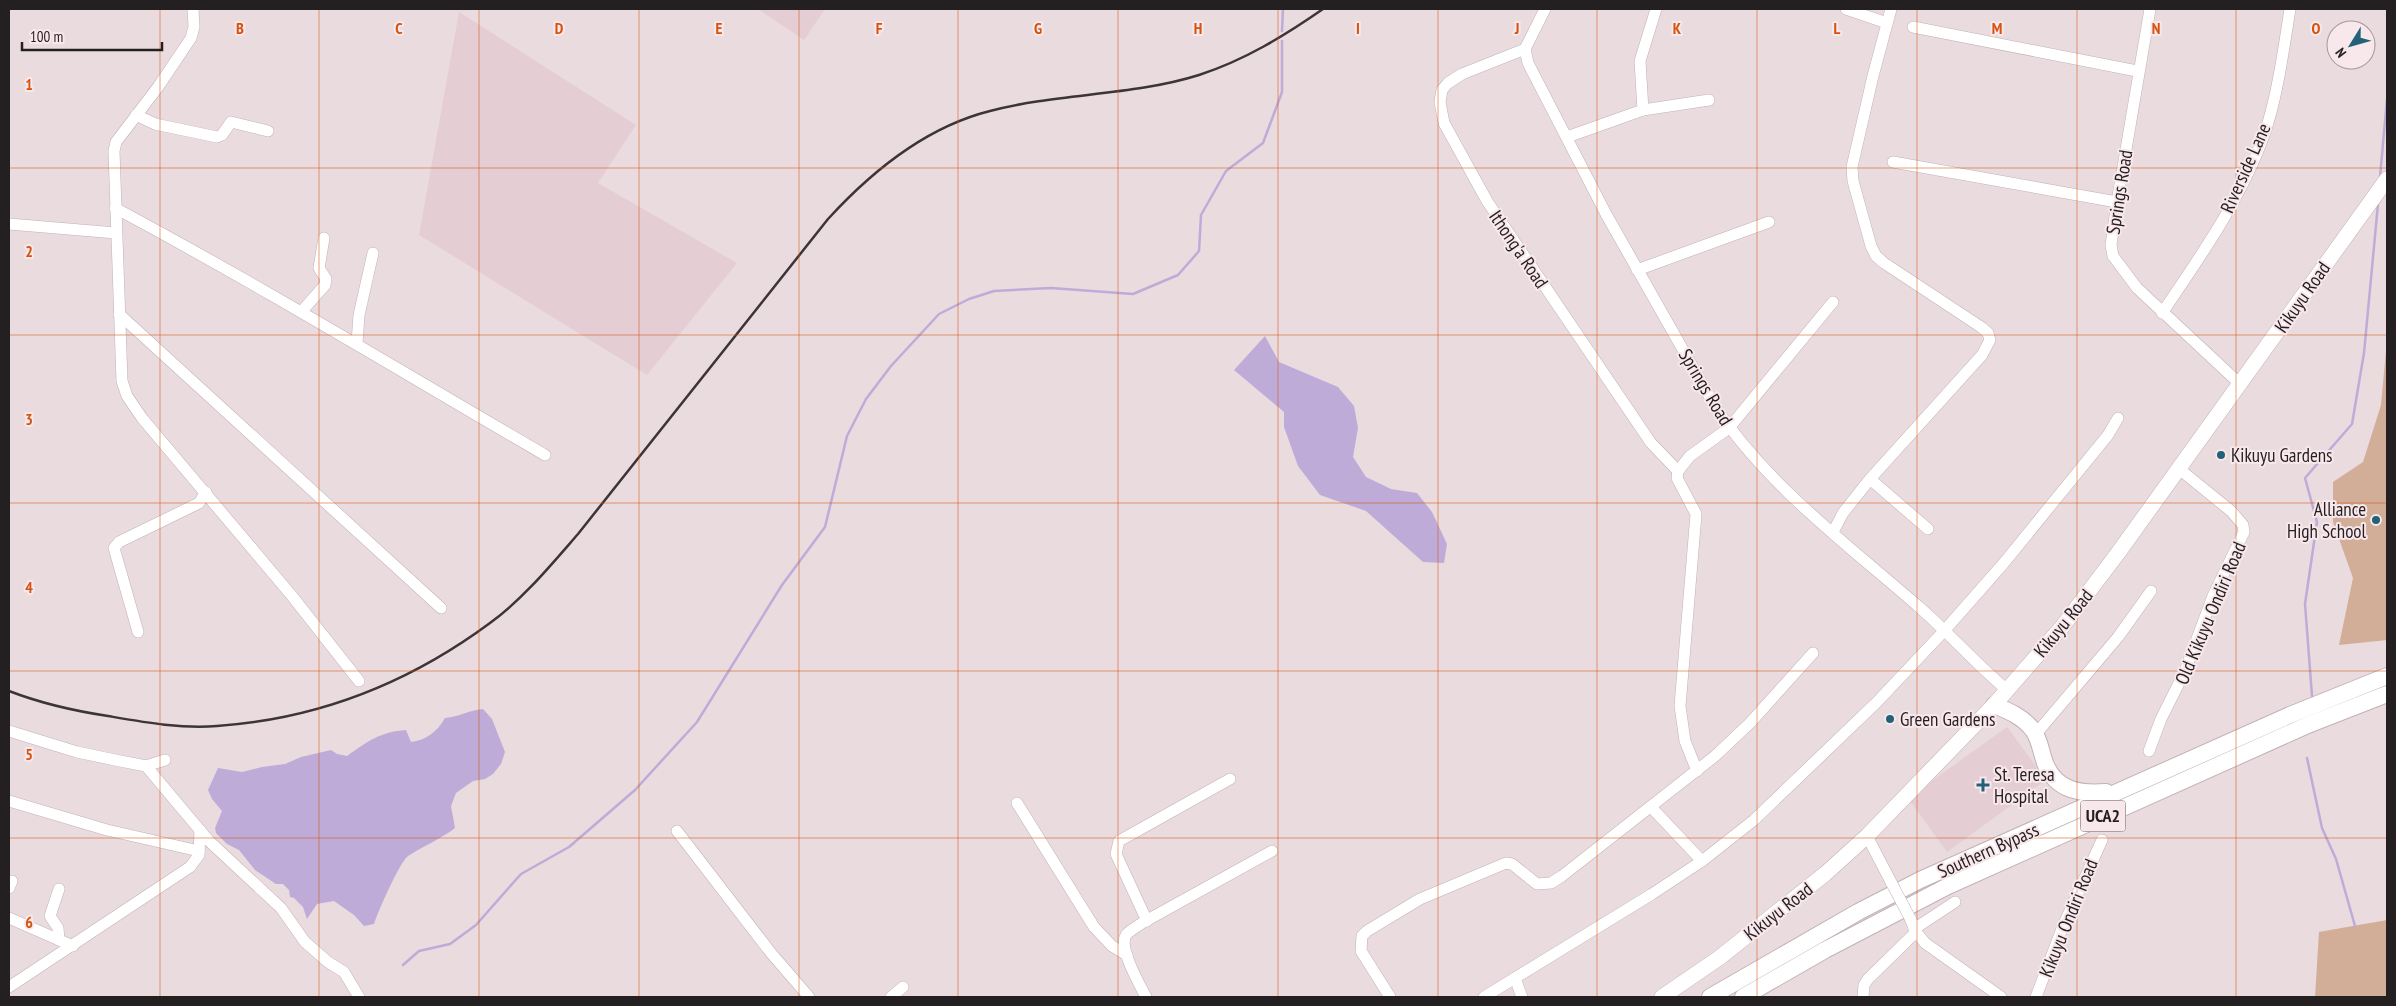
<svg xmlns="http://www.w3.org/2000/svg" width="2396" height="1006" font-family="'PT Sans Narrow',sans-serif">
  <rect width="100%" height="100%" fill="#eadbdf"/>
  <g fill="#e5cdd4">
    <polygon points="758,9 825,9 804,40"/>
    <polygon points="459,12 636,125 598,183 737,263 647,375 419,235"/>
    <polygon points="2005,724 2046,780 1947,852 1908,798 2007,727"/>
  </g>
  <g fill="#d2ad98">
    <polygon points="2387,340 2387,640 2339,645 2353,578 2333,522 2333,482 2363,462 2381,405"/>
    <polygon points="2387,920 2387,997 2315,997 2319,932"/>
  </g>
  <g fill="#bfabd8">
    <polygon points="1265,336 1279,362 1338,387 1354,406 1358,428 1353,457 1366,477 1391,489 1417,493 1432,512 1447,544 1444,563 1423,562 1366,511 1320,495 1298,466 1284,427 1284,412 1234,370"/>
    <path d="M483,709l9,10 13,33 -4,12 -8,10 -8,5 -12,2 -17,12 -5,13 4,22c-14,11 -32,18 -47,28 -9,7 -30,56 -34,68l-10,2 -10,-11 -20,-14 -17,3 -10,15 -4,-12 -9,-9 -4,-1 -1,-7 -6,-6h-7l-21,-14 -16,-20 -12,-6 -11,-11 -1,-5 7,-17 -10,-12 -4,-9 10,-22 24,4 20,-5 23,-3 16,-7 30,-7 6,4 10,2c21,-15 33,-24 59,-26l5,12c15,-2 26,-10 34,-24 14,-1 24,-8 38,-9z"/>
  </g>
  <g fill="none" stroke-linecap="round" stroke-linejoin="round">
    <g stroke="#bfabd8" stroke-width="2.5">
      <polyline points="1282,31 1283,9"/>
      <polyline points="2380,177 2387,99"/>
      <polyline points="2312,696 2305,604 2317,522 2305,478 2352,424 2364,353 2378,204"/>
      <polyline points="2307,758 2322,828 2336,859 2355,926"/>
      <polyline points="403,965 419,951 450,944 476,925 521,874 569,847 635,790 697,722 782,585 825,527 847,436 866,399 891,366 939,314 969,299 994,291 1051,288 1133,294 1178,275 1199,251 1201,215 1226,171 1263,143 1282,92 1282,41"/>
    </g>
    <defs>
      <g id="minor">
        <polyline points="193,9 194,27 191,38 158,87 116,142 114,151 122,381 127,396 142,418 292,596 359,681"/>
        <path d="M1545,9l-20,40 3,14 78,151 110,194c52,78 132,137 203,199 30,26 57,57 88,83"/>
        <polyline points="1846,9 1887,23"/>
        <polyline points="2150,9 2117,202 2111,245 2113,256 2137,288 2240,384"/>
        <polyline points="1913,27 2137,71"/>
        <polyline points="1525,49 1462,74 1448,83 1442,90 1440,102 1444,123 1487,201 1651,443 1678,471"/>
        <polyline points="1643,110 1709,100"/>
        <polyline points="136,115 155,124 217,137 222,135 231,122 268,131"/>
        <polyline points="1567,137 1643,110 1640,61 1656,9"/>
        <polyline points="1893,162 2117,202"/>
        <path d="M115,208c146,78 287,164 430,247"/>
        <polyline points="9,224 116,233"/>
        <polyline points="1637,270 1769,222"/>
        <polyline points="301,312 325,285 326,279 319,268 324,238"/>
        <path d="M2162,313c38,-56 79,-114 102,-178 13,-36 20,-88 26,-126"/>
        <polyline points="119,314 441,608"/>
        <polyline points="357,343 359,315 373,253"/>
        <polyline points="1870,479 1928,529"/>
        <polyline points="1833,532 1843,513 1870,479 1982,355 1990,340 1988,333 1981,327 1884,263 1876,256 1871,246 1853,181 1852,167 1873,76 1891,9"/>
        <polyline points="138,632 114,548 119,542 199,503 206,492"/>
        <polyline points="9,731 77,752 115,760 146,766 165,760"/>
        <polyline points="2035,735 2118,637 2151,591"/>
        <polyline points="2149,751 2161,719 2185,671 2213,596 2244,532 2243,525 2231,511 2178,468"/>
        <polyline points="146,766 209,841 281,908 305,942 328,962 344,972 359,997"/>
        <polyline points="1697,771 1685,741 1680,706 1696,514 1677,478 1678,471 1690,456 1729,428 1833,302"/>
        <polyline points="9,801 107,830 199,851"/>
        <polyline points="1017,803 1094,927 1112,946 1127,955"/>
        <polyline points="1651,807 1702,861"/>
        <polyline points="677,831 771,953 809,997"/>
        <polyline points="1867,836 1892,884"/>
        <polyline points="9,888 12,881"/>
        <polyline points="59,889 50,916 58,928 59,940"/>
        <polyline points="9,918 73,946"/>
        <polyline points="1910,918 1916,932 1925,943 2001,997"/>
        <polyline points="1147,921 1116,854 1119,841 1230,779"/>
        <polyline points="1914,929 1955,902"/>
        <polyline points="1515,978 1522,997"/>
        <polyline points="9,987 190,867 199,855 200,830"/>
        <polyline points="891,997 903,987"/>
        <path d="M1146,997c-6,-12 -28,-49 -20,-62 4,-5 11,-8 16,-12l130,-72"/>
        <polyline points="1390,997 1361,951 1362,936 1367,931 1420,899 1506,863 1512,864 1537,884 1551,883 1562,876 1715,756 1750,723 1813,653"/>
        <polyline points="1484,997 1652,894 1702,861 1754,820 1877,702 1944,631 2003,564 2108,435 2118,418"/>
        <polyline points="1863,997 1864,985 1868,979 1916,932"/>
        <polyline points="2036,997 2063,926 2102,840"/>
      </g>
      <polyline id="major" points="1662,997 1719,958 1825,874 1867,836 1994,705 2062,627 2118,553 2387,179"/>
      <g id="highway">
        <path d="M1994,705c15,6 29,12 39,25 7,10 8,22 12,33 11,28 35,31 61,29"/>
        <polyline points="1710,997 1858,912 1920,880 2290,715 2387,676"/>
        <polyline points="1743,997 1825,950 1948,886 2310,724 2387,694"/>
      </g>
    </defs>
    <use href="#minor" stroke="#c1b2b6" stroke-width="12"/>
    <use href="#major" stroke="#c1b2b6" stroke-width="16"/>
    <use href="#highway" stroke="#c1b2b6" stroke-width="18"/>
    <use href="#minor" stroke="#fff" stroke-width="11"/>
    <use href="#major" stroke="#fff" stroke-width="15"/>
    <use href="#highway" stroke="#fff" stroke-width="16"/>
    <path stroke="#3c3537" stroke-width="2.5" d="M9,691c31,12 66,20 99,25 35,6 73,13 109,10 101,-7 192,-43 273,-103 33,-24 61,-58 88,-89l250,-315c43,-47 98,-92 162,-108 68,-18 142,-15 209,-36 46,-15 85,-39 124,-66"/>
    <defs>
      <polyline id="minor-bridge" points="1892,884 1910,918"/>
    </defs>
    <use href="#minor-bridge" stroke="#c1b2b6" stroke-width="12" stroke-linecap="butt"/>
    <use href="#minor-bridge" stroke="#fff" stroke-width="11"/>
  </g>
  <path fill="none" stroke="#d4530e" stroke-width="1" stroke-opacity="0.55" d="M160,9v988M319,9v988M479,9v988M639,9v988M799,9v988M958,9v988M1118,9v988M1278,9v988M1438,9v988M1597,9v988M1757,9v988M1917,9v988M2077,9v988M2236,9v988M9,168h2378M9,335h2378M9,503h2378M9,671h2378M9,838h2378"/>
  <g fill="#236178" stroke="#f8e8ec" stroke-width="2">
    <circle cx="2221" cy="455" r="5"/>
    <circle cx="2376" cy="520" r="5"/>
    <circle cx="1890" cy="719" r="5"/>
    <path d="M1980.5 777.5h5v5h5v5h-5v5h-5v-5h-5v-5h5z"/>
  </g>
  <g text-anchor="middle" stroke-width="4" stroke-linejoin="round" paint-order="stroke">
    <rect fill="#f8e8ec" stroke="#645b5d" stroke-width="1" x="2080.5" y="800.5" width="45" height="31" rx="4"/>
    <g font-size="18" font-weight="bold" fill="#241f20">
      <text x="2103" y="822">UCA2</text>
    </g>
    <g font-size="19" fill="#241f20" stroke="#f8e8ec">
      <text transform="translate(2245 168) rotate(-66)" y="7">Riverside Lane</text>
      <text transform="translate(2119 192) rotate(-81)" y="7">Springs Road</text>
      <text transform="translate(1519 249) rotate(56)" y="7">Ithong'a Road</text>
      <text transform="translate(2302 297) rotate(-55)" y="7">Kikuyu Road</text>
      <text transform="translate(1706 387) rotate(59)" y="7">Springs Road</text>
      <text transform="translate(2210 613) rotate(-67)" y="7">Old Kikuyu Ondiri Road</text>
      <text transform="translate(2063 623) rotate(-51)" y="7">Kikuyu Road</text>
      <text transform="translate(1988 850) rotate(-24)" y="7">Southern Bypass</text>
      <text transform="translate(1778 911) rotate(-38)" y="7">Kikuyu Road</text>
      <text transform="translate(2068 918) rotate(-68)" y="7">Kikuyu Ondiri Road</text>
    </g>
    <g font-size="19" fill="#241f20" stroke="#f8e8ec" text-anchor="start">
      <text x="2231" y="462">Kikuyu Gardens</text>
      <text x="2366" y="516" text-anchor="end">Alliance<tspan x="2366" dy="22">High School</tspan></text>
      <text x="1900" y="726">Green Gardens</text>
      <text x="1994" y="781">St. Teresa<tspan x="1994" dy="22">Hospital</tspan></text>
    </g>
  </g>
  <g font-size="16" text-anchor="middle" font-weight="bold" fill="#d4530e" stroke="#f8e8ec" stroke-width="4" stroke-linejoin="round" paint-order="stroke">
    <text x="240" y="34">B</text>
    <text x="399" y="34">C</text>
    <text x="559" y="34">D</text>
    <text x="719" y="34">E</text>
    <text x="879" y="34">F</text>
    <text x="1038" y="34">G</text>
    <text x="1198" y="34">H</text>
    <text x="1358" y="34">I</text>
    <text x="1517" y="34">J</text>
    <text x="1677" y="34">K</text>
    <text x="1837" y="34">L</text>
    <text x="1997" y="34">M</text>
    <text x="2156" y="34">N</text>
    <text x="2316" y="34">O</text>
    <text x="29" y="90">1</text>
    <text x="29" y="257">2</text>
    <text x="29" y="425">3</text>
    <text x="29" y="593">4</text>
    <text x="29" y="760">5</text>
    <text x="29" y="928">6</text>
  </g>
  <rect width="2396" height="1006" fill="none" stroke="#241f20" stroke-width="20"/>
  <g transform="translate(2351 45) rotate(233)"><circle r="24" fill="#f8e8ec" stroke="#a3989a"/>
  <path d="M0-4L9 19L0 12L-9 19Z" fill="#236178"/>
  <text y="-8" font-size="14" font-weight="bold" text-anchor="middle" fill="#241f20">N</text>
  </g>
  <path d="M22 42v8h140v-8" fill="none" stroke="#241f20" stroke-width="2.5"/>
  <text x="30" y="42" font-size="15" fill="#241f20" stroke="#f8e8ec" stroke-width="4" paint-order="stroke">100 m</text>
</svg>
